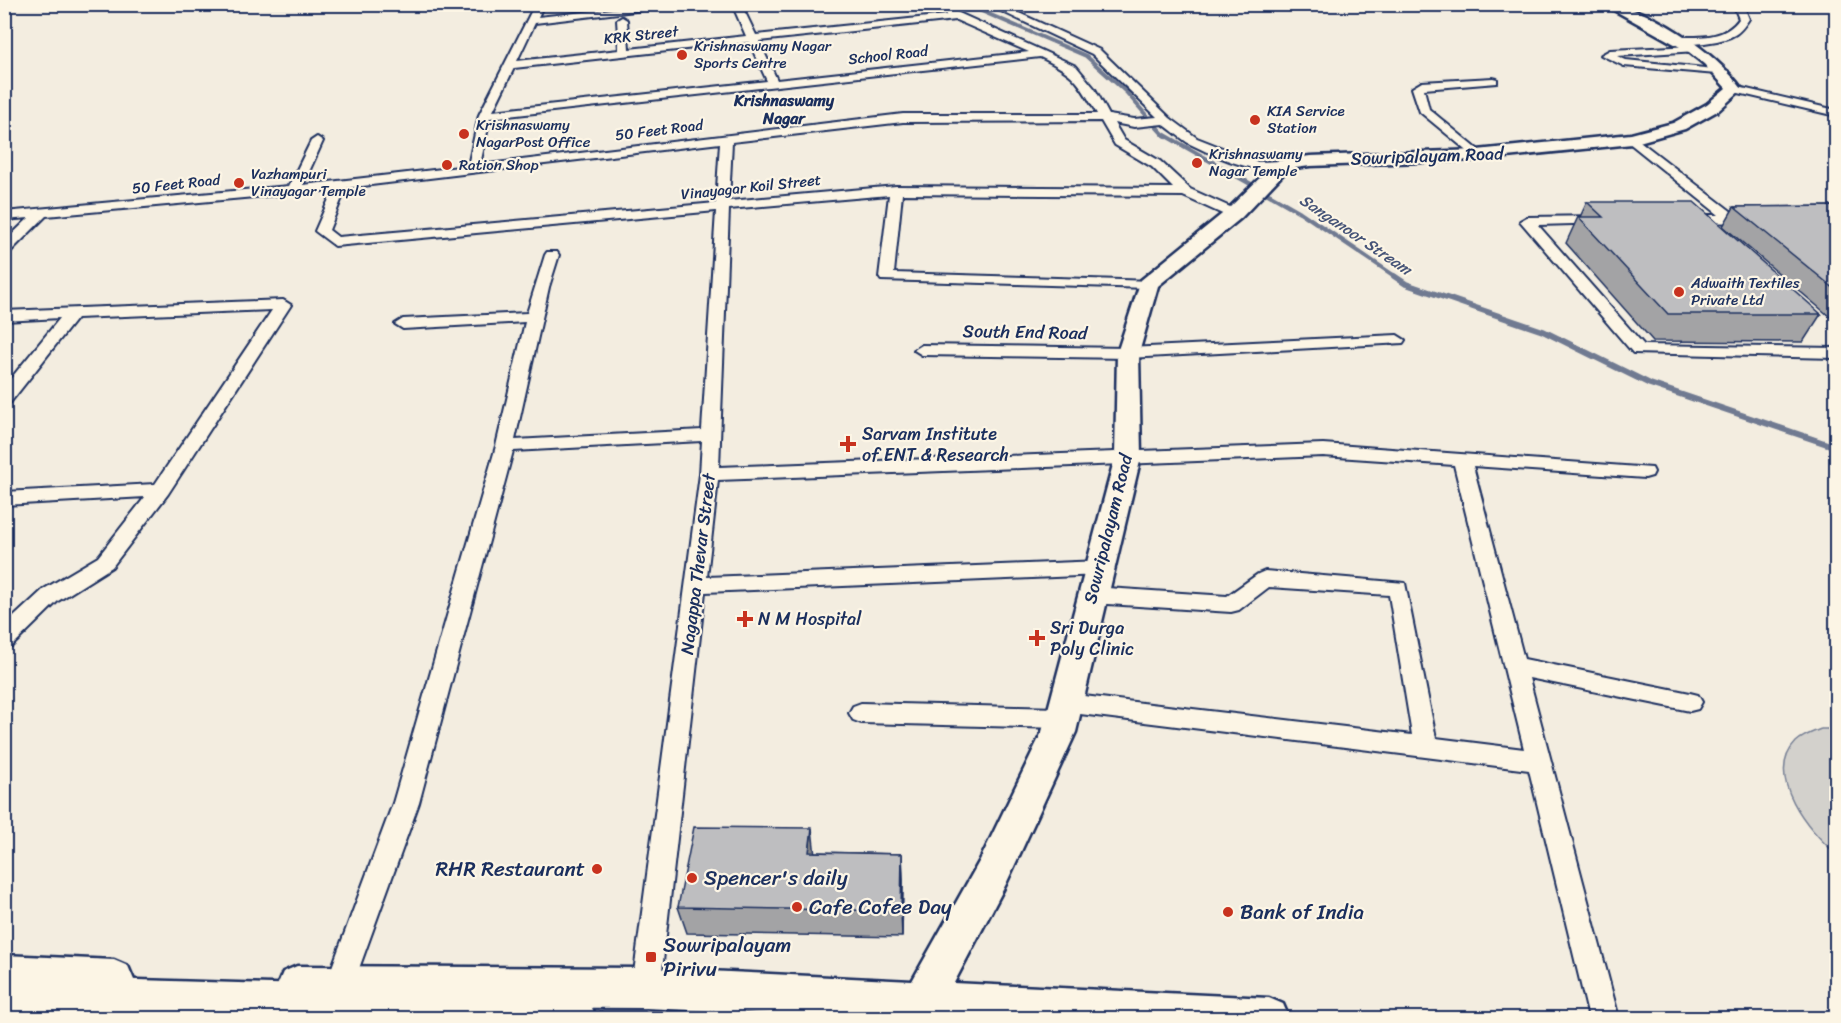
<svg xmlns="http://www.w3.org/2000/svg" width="1841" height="1023" font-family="Sriracha,sans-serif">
  <rect width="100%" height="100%" fill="#f3ede0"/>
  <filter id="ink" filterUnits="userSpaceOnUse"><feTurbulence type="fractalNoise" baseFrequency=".0167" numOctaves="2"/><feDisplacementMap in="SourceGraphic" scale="12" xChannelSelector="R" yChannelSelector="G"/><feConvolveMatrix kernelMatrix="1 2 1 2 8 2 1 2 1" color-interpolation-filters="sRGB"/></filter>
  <g filter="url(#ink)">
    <path fill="#d3d1cc" stroke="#778095" stroke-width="1.5" d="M1821,729h15v125c-27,-23 -73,-78 -40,-112 6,-6 17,-10 25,-13z"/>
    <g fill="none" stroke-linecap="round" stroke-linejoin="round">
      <polyline stroke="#707a91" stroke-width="4" points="965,4 1086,56 1126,92 1153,123"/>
      <polyline stroke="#707a91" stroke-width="4.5" points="1152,122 1163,134 1300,212 1396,277"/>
      <polyline stroke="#707a91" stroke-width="6" points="1394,276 1406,284 1543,331 1650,384 1836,447"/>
      <defs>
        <g id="street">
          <path d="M535,4h9l-6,13 120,-13h35l-158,19 -18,38 102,-11 -2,-30 5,-3 5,3 2,29 117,-13 -14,-32h9l15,31 191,-20 -21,-11h13l137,62 19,23 14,26 25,4 23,-2 -65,-63 -106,-50h13l101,46 70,68 27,20 61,24 25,-1 6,4c-18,17 -79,-11 -99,-21 -9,-5 -18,-14 -27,-20l-29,3 -20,-4 10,17 36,21 30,28 49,22v6h-10l-46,-21 -281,-2 -8,79 259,8 2,3 -2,3 -5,1 -267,-8 -2,-3 10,-82 -160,14 -10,258 604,-23 329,24 2,4 -2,4 -7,2 -172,-12 51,193 166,34 8,2 4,7 -4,7 -8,2 -161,-33 90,340h-30l-60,-248 -457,-57 3,5 -4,7 -8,3 -202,-5 -8,-3 -4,-7 4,-7 8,-3 197,5 -3,-5 4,-7 8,-2 345,41 -23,-140 -120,-8 -30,23 -8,2 -139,-9 -7,-2 -4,-6 4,-6 7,-2 135,9 31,-22 7,-3 140,12 31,155 88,11 -70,-284 -131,-9 -605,24 -11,97 393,-16 7,2 3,5 -3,5 -7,2 -395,17 -45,396 -4,10 -10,4 -10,-4 -4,-10 68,-514 2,-33 -189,10 -94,352 -70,193 -10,4 -10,-4 -4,-10 68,-183 103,-357 29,-124 -122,7 -8,-5 8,-5 124,-6 18,-58 2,-3h10l2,3 -10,32 -34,153 187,-10 14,-219 -381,35 -20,-15 18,-41 -287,26 -37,37 -5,1v-12l25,-24 -25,2v-8l285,-26 22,-45 6,-4 6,4 -20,44 165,-19 11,-51zM956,20l73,32 -252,28 -18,-39zM749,42l18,39 -274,30 21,-43zM1040,57c35,17 38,23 57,57h-194l-423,51 10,-47zM1101,121l14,24 37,22 21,21 -277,-2 -167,15 3,-59 171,-20zM720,143l-4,60 -378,34 -9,-7 17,-42z"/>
          <path d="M1733,4h10l6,15c-4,6 -7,11 -13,15 -12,8 -51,14 -62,6l5,-3c22,0 46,2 60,-18z"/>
          <polygon points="1693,46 1698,49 1697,51 1617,56 1626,60 1724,70 1728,71 1728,75 1624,66 1601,55 1610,50"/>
          <polygon points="1493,78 1497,79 1497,83 1424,89 1429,109 1481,152 1481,158 1477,159 1420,112 1412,88 1422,82"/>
          <polygon points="1734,86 1836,110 1836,116 1730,91 1728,89"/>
          <polygon points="1632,135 1736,215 1753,215 1760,219 1753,223 1681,222 1679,219 1686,215 1719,215 1628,142 1626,139"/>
          <polygon points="1603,216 1608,217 1608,223 1538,225 1644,345 1836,348 1836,358 1633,353 1520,221 1527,217"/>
          <polygon points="283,300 291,305 168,494 112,567 58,601 12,646 4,648 4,626 44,589 98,557 145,497 4,505 4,492 155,484 272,310 77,318 10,403 4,404 4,387 60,318 4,321 4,311"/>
          <polygon points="1397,335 1405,340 1403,343 1128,358 922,355 914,350 922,345 1128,348"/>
        </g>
        <g id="secondary">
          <path d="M1603,4c44,0 114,49 139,85l-23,21 -34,19 -53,15 -155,16 -167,6 -22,3 -47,49 -83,68 -19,67 2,104 -65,275 -70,152 -52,99 315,15 14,6 6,14h-429l-214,-10 -349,-2 -14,-6 -6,-14 6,-14 14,-6 349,2 266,13 68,-121 62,-128 73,-275 2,-104 24,-73 86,-70 50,-49 33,-5 167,-6 154,-16 42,-11 34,-19 19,-16 -22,-24 -15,-12z"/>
          <polygon points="4,955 114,960 128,966 134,980 128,994 114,1000 4,995"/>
        </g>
        <polygon id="highway" points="4,976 571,993 589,1000 596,1018 4,1018"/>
      </defs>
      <use href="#street" stroke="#1b2f5e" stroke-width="4"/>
      <use href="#secondary" stroke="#1b2f5e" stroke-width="5"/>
      <use href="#highway" stroke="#1b2f5e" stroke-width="5"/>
      <use href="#street" fill="#fcf5e5" fill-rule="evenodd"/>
      <use href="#secondary" fill="#fcf5e5" fill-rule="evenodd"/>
      <use href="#highway" fill="#fcf5e5" fill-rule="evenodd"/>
    </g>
    <g fill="#a3a3a5" stroke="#1b2f5e" stroke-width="1.5">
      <polygon points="1587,202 1821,314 1803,342 1653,341 1566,243 1578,217 1580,217"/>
      <polygon points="1836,206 1836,322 1723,226 1734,207"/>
      <polygon points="815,852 902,854 903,881 902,937 687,933 678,907"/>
    </g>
    <g fill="#858586" stroke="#1b2f5e" stroke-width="1.5">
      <polygon points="812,828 815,856 809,852"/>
      <polygon points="902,854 903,881 902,937 901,911"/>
    </g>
    <g fill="#bebec0" stroke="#1b2f5e" stroke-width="1.5">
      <polygon points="1587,202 1694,202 1821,314 1668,314 1578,217 1603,217"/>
      <polygon points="1836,206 1836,290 1734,207"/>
      <polygon points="694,827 812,828 809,852 902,854 901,911 678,907"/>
    </g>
  </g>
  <g fill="#c8321e" stroke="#fcf5e5" stroke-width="2">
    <circle cx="682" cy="55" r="6"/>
    <circle cx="1255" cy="120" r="6"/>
    <circle cx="464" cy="134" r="6"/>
    <circle cx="1197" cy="163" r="6"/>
    <circle cx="447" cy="165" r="6"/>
    <circle cx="239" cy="183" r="6"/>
    <circle cx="1679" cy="292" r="6"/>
    <path d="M845 435h6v6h6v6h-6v6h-6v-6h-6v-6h6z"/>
    <path d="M742 610h6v6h6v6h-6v6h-6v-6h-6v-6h6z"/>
    <path d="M1034 629h6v6h6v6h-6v6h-6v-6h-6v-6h6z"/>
    <circle cx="597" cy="869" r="6"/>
    <circle cx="692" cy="878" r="6"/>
    <circle cx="797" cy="907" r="6"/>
    <circle cx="1228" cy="912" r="6"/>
    <rect x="645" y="951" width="12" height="12" rx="3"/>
  </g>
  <g text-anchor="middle" stroke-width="4.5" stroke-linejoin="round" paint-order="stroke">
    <g font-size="15" fill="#1b2f5e" stroke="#fcf5e5">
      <text transform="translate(641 35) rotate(-6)" y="5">KRK Street</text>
      <text transform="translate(888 55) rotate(-6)" y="5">School Road</text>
      <text transform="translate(659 130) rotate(-7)" y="5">50 Feet Road</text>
      <text transform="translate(176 184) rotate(-6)" y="5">50 Feet Road</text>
      <text transform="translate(751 187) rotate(-6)" y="5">Vinayagar Koil Street</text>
    </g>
    <g font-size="15" fill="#1b2f5e" stroke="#fcf5e5" text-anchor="start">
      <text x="694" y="51">Krishnaswamy Nagar<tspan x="694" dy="17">Sports Centre</tspan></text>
      <text x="1267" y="116">KIA Service<tspan x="1267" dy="17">Station</tspan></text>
      <text x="476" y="130">Krishnaswamy<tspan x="476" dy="17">NagarPost Office</tspan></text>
      <text x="1209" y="159">Krishnaswamy<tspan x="1209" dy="17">Nagar Temple</tspan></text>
      <text x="459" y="170">Ration Shop</text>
      <text x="251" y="179">Vazhampuri<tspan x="251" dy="17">Vinayagar Temple</tspan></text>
      <text x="1691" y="288">Adwaith Textiles<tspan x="1691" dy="17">Private Ltd</tspan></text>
    </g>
    <g font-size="16" font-weight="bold" fill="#1b2f5e" stroke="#fcf5e5">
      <text x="784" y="106">Krishnaswamy<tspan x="784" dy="18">Nagar</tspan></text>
    </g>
    <g font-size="16" font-style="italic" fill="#465478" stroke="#fcf5e5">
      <text transform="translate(1356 234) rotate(34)" y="6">Sanganoor Stream</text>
    </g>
    <g font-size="18" fill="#1b2f5e" stroke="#fcf5e5">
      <text transform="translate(1427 156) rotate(-2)" y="6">Sowripalayam Road</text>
      <text transform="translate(1025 332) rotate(1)" y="6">South End Road</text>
      <text transform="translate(1108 529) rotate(-76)" y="6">Sowripalayam Road</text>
      <text transform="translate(698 564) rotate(-83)" y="6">Nagappa Thevar Street</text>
    </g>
    <g font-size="18" fill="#1b2f5e" stroke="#fcf5e5" text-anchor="start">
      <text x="862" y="440">Sarvam Institute<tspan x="862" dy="21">of ENT &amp; Research</tspan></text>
      <text x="758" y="625">N M Hospital</text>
      <text x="1050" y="634">Sri Durga<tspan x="1050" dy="21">Poly Clinic</tspan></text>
    </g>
    <g font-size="21" fill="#1b2f5e" stroke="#fcf5e5" text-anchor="start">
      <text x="585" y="876" text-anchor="end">RHR Restaurant</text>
      <text x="704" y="885">Spencer's daily</text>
      <text x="809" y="914">Cafe Cofee Day</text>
      <text x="1240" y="919">Bank of India</text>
      <text x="663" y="952">Sowripalayam<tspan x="663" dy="24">Pirivu</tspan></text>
    </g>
  </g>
  <rect width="1841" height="1023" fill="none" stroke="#fcf5e5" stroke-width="24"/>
  <rect x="12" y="12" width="1817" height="999" fill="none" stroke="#1b2f5e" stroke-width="2" filter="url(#ink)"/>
</svg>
